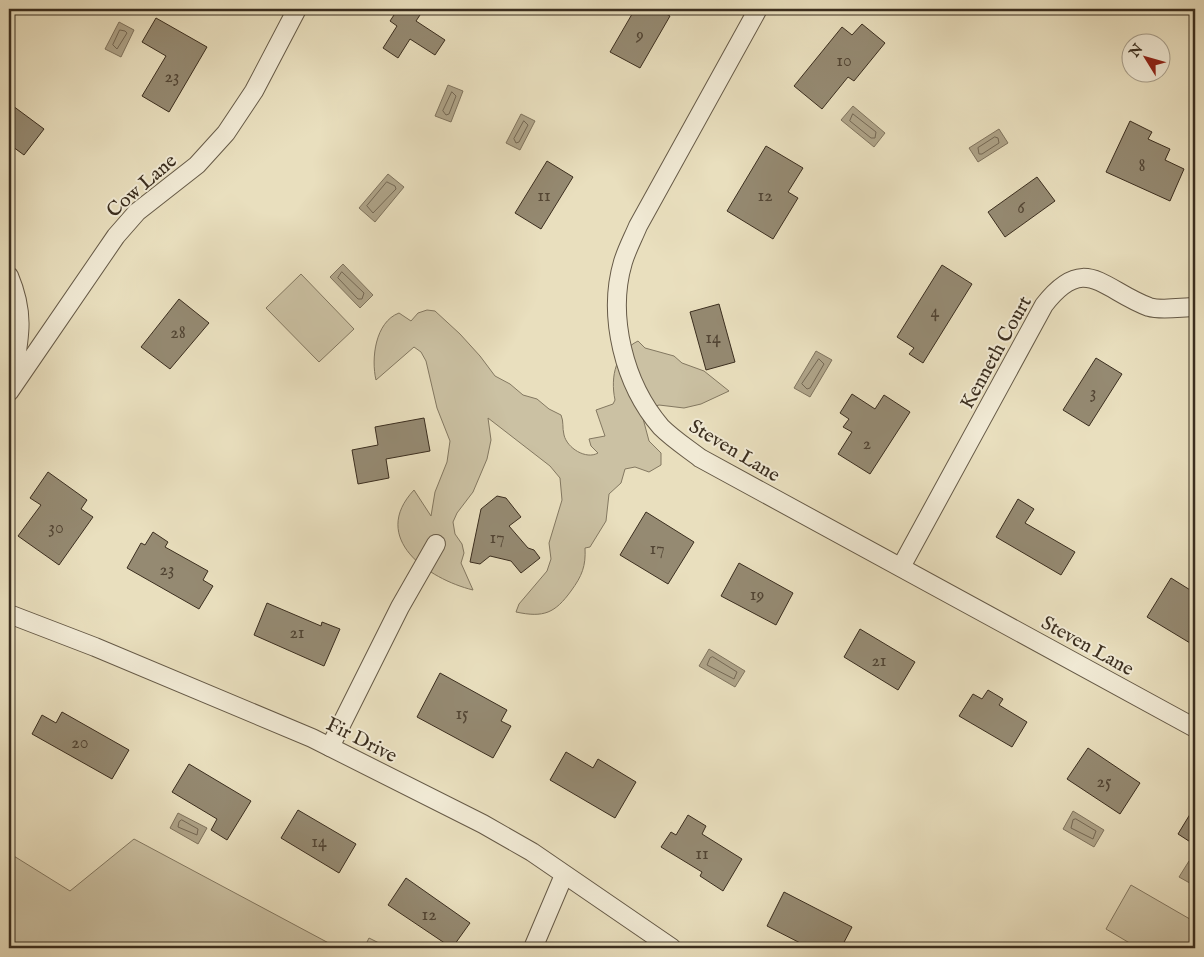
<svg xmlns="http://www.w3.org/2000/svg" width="1204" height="957" font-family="'IM FELL English',serif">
  <rect width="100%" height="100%" fill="#e9dfbe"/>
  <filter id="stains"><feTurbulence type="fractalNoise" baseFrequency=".004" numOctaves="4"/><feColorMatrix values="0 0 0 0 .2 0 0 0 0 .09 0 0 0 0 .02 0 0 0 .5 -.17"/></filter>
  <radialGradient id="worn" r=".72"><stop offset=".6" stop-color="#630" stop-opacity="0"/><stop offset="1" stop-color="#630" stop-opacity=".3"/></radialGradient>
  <g fill="#cbc1a3" stroke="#837861">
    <polygon points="301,274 354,329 319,362 266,308"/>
    <path d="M427,310l8,1 25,23 20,22 15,20 15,8 13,11 14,4 12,10 12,6c3,7 1,12 3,20 3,13 22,25 34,18l-7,-7 -2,-7 16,-3 -9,-26 17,-6 2,-4c-5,-24 1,-48 23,-59l7,7 29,8 8,7 22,8 25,20 -28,13 -17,4 -25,-3 -18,6 8,30 12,12v12l-12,7 -14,-5 -10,2 -4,14 -12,11 -3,27 -16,26 -5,1c1,18 -3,28 -14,43 -16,22 -27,27 -55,21l3,-8 28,-33 4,-12 -2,-16 13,-43 -2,-22 -10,-12 -62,-48 3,22 -4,19 -14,33 -16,21 -4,9 2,12 7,10 2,9 -3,10 12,27c-45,-11 -104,-52 -59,-100l17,26 4,-24 12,-30 3,-21 -13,-33 -11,-47 -5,-9 -7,-5 -38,33c-5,-21 -1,-58 23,-67l12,8 7,-8z"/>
    <polygon points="134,839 338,948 9,948 9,853 70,891"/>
    <polygon points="1131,885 1195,922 1195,948 1138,948 1106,929"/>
    <polygon points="369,938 389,948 364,948"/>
  </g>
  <g fill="#aea388" stroke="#80745e">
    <polygon points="119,22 134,30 121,57 105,49"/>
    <polygon points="448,85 463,91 451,122 435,116"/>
    <polygon points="853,106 885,133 874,147 841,120"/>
    <polygon points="521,114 535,121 520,150 506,143"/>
    <polygon points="999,129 1008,143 978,162 969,148"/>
    <polygon points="388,174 404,187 375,222 359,208"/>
    <polygon points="343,264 373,295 360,308 330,277"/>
    <polygon points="816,351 832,360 810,397 794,388"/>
    <polygon points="709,649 745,671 735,687 699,666"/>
    <polygon points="1073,811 1104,830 1094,847 1063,829"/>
    <polygon points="178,813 207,828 198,844 170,828"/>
    <polygon points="1189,861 1195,865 1195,886 1179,877"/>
  </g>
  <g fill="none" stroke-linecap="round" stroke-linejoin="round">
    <g stroke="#746854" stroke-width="1">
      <polygon points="120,30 125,31 127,33 117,49 113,45"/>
      <polygon points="452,92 456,96 449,114 446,115 443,111"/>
      <polygon points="853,114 876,132 875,138 871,138 850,121"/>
      <polygon points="524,121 528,125 519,142 516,143 514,139"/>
      <polygon points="995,137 998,138 999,143 982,154 979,154 978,148"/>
      <polygon points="387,182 395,186 396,189 373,213 367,206"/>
      <polygon points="342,272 364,293 362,299 358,299 338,278"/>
      <polygon points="819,359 824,364 810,388 807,389 802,384"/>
      <polygon points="713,657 737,672 734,679 707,665 710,658"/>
      <polygon points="1076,819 1096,831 1093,839 1071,828 1073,820"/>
      <polygon points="182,820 198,829 197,835 178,827 179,822"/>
    </g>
  </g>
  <g fill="#958a72" stroke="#3b2e1f">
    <polygon points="398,9 424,9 416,21 445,40 435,55 410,39 398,58 383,48 397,26 390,21"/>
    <polygon points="635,9 657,9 670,16 640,68 610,52"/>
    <polygon points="156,18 207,47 169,112 142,96 166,56 142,42"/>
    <polygon points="862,24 885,43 854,81 848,77 822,109 794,86 842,27 852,35"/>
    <polygon points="9,103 44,129 24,155 9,144"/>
    <polygon points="1130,121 1152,132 1148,139 1170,149 1165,160 1184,169 1170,201 1106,172"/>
    <polygon points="766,146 803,168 788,192 798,198 773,239 727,211"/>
    <polygon points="547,161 573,177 541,229 515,213"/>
    <polygon points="1037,177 1055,201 1005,237 988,212"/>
    <polygon points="942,265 972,284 923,363 909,354 914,348 897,337"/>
    <polygon points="179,299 209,323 170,369 141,347"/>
    <polygon points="719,304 735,362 706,370 690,312"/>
    <polygon points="1096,358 1122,374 1089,426 1063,410"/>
    <polygon points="852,394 875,409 884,395 910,412 870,474 838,454 852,432 843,427 849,419 840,413"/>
    <polygon points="424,418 430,451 386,459 389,478 358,484 352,450 378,445 375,427"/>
    <polygon points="48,472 87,500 81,509 93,517 59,565 18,536 41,505 30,498"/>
    <polygon points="497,496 506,498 521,517 509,526 528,548 534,550 540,558 521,573 511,561 490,556 480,564 470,562 481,509"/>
    <polygon points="1018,499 1034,509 1025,523 1075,552 1061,575 996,537"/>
    <polygon points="646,512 694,542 668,584 620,555"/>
    <polygon points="153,532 168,542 165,547 208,571 203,580 213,586 199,609 127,568 141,543 145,545"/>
    <polygon points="739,563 793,593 776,625 721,596"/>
    <polygon points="1171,578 1195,593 1195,646 1147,617"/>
    <polygon points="267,603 321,626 322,622 340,629 324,666 254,635"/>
    <polygon points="860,629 915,662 898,690 844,657"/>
    <polygon points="440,673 507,710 501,721 511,726 493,758 417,717"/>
    <polygon points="988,690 1003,699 999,705 1027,722 1012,747 959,716 973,694 982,699"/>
    <polygon points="62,712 129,750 112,779 32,734 42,715 56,723"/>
    <polygon points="1088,748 1140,783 1120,814 1067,779"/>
    <polygon points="566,752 593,768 598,759 636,782 615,818 550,780"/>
    <polygon points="189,764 251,801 227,840 211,830 217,819 172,792"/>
    <polygon points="1195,806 1195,845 1178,834"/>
    <polygon points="298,810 356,844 339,873 281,838"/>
    <polygon points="688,815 706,826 702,834 742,859 723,891 700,876 702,872 661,847 671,832 676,835"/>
    <polygon points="406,878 470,923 452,948 388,905"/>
    <polygon points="784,892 852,927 841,948 810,948 767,926"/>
  </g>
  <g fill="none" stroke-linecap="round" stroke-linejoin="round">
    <defs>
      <g id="minor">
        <path d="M758,9l-120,217c-5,12 -11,23 -15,36 -16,54 1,122 38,165 12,12 26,21 39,31l495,270"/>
        <path d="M9,276c17,40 10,64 3,105"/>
        <polyline points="9,392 116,236 137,212 197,165 226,133 254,91 297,9"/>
        <path d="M901,567l143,-262c41,-53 59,-15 105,2 13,4 33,0 46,0"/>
        <polyline points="9,614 95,647 312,738 483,824 532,852 672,948"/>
        <polyline points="330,747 400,607 436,544"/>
        <polyline points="533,948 564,875"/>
      </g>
    </defs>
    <use href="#minor" stroke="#665a47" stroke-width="20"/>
    <use href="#minor" stroke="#f1ead5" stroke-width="18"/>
  </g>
  <g text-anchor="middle" stroke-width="4" stroke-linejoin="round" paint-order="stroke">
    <g font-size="18" fill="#524534">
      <text x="640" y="40">9</text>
      <text x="844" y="66">10</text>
      <text x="172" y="82">23</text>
      <text x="1142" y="171">8</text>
      <text x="544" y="201">11</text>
      <text x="765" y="201">12</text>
      <text x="1021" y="213">6</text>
      <text x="935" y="317">4</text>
      <text x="178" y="338">28</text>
      <text x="713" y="343">14</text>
      <text x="1093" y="398">3</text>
      <text x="867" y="449">2</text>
      <text x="56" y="533">30</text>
      <text x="497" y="543">17</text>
      <text x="657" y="554">17</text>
      <text x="167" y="575">23</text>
      <text x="757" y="600">19</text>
      <text x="297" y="638">21</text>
      <text x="879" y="666">21</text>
      <text x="462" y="719">15</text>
      <text x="80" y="748">20</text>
      <text x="1104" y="787">25</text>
      <text x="319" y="847">14</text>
      <text x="702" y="859">11</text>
      <text x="429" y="920">12</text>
    </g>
    <g font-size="20" fill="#3b2e1f" stroke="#f1ead5">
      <text transform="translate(141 185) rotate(-41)" y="7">Cow Lane</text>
      <text transform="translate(995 352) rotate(-61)" y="7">Kenneth Court</text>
      <text transform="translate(735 450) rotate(31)" y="7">Steven Lane</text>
      <text transform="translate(1088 645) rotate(29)" y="7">Steven Lane</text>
      <text transform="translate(362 739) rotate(27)" y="7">Fir Drive</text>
    </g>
  </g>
  <rect width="1204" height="957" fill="none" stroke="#e9dfbe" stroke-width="30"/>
  <rect x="10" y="10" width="1184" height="937" fill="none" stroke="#3b2e1f" stroke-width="2.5"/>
  <rect x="15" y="15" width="1174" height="927" fill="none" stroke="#3b2e1f"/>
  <g transform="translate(1146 58) rotate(307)"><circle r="24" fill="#f1ead5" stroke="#a89f8c"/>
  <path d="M0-4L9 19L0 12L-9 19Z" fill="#8f2418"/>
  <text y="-8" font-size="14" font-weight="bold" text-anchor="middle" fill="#3b2e1f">N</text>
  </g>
  <rect width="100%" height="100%" filter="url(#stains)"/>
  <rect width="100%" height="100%" fill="url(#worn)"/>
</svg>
